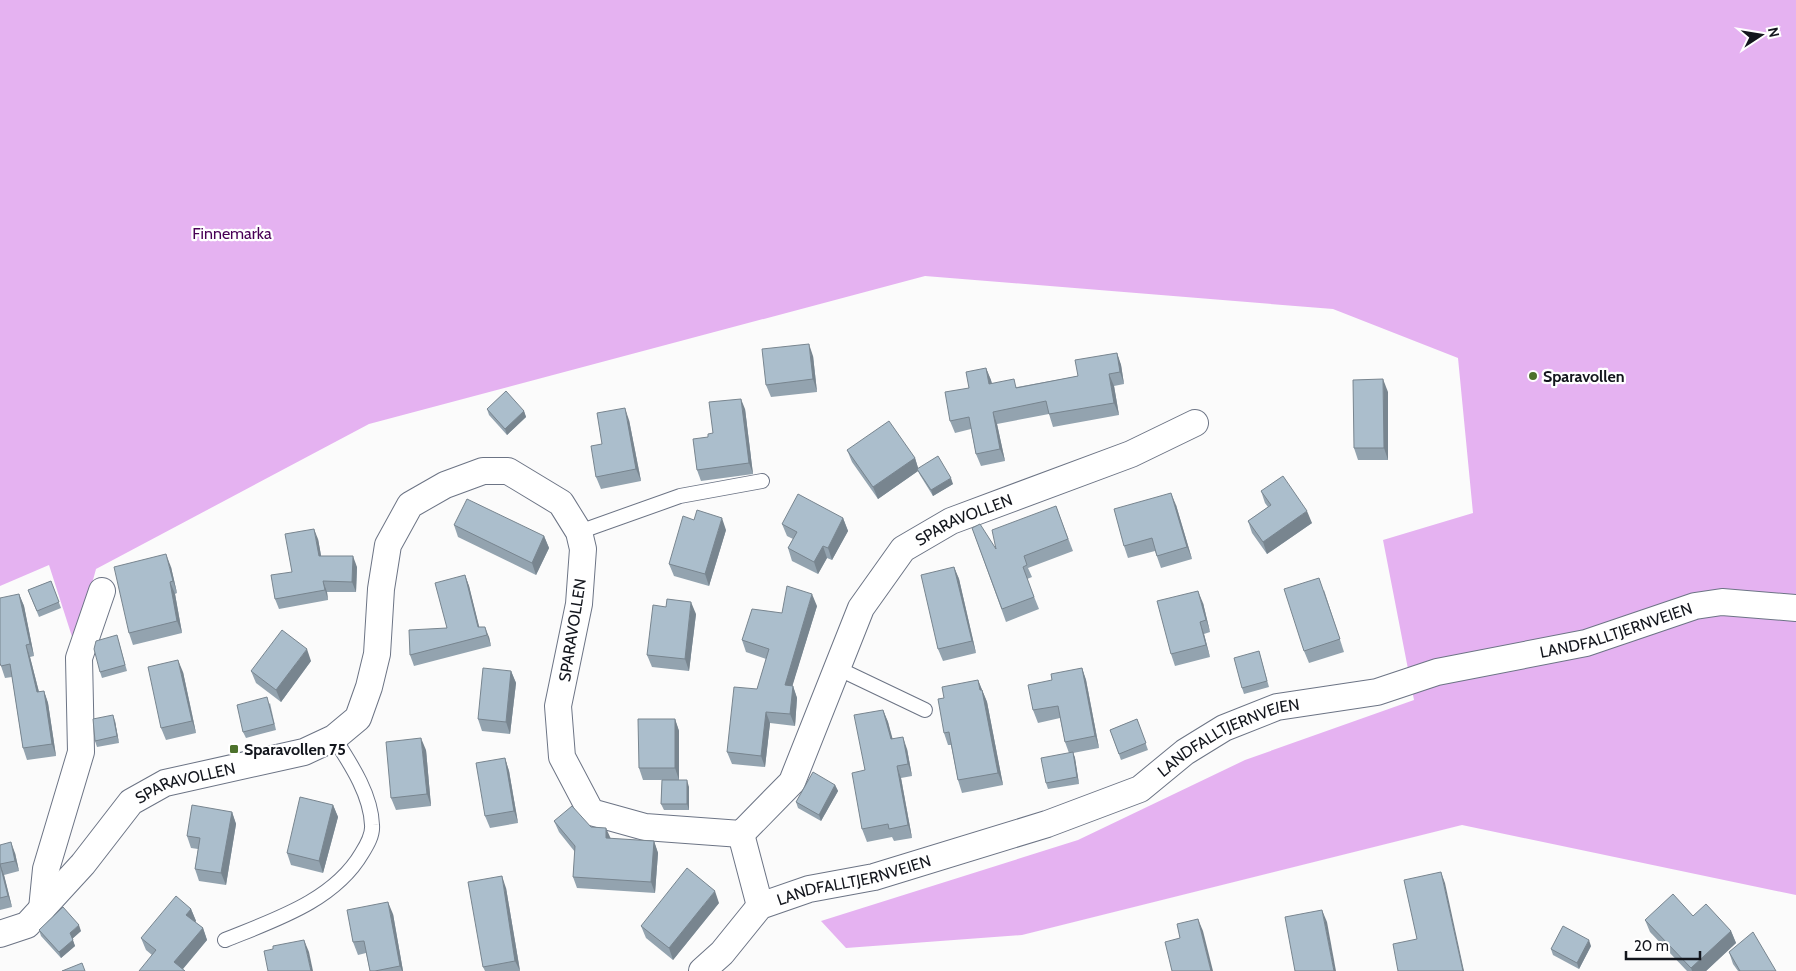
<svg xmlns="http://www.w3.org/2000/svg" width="1796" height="971" font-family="Cabin,sans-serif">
  <rect width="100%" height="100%" fill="#fbfbfb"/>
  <polygon fill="#e5b2f1" points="0,0 1796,0 1796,895 1462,825 1022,935 846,948 821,921 1078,840 1245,760 1414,700 1383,540 1473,513 1458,358 1333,309 925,276 369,424 96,569 75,646 49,565 0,586"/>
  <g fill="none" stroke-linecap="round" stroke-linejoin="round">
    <defs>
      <g id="service">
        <polyline points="579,532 680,496 762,481"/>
        <polyline points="837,668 925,710"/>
        <path d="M225,940c49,-20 109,-39 137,-87 5,-8 11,-18 10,-28 -1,-31 -22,-62 -38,-87"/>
      </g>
      <g id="minor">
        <polyline points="741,834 760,906"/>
        <polyline points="42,909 46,869 81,752 79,658 102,591"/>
        <path id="s1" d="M0,934l27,-9 56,-61 48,-62 34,-19 139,-31 30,-14 24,-20 11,-31 8,-33 4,-65 7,-44 22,-40 35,-20 38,-14h25l53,32 18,29 4,17 -4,55 -21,102 4,51 29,55 54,15 96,7 51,-52 69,-174 42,-59 48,-28 180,-67 64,-31"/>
        <path id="s2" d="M702,971l20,-18 38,-47 49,-17 65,-12 173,-53 93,-35 45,-37 39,-24 53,-21 100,-15 60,-20 149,-29 109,-37 27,-4 74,6"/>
      </g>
    </defs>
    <use href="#service" stroke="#6c7485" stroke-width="16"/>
    <use href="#minor" stroke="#6c7485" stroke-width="28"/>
    <use href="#service" stroke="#fff" stroke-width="14"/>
    <use href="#minor" stroke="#fff" stroke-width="26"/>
  </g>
  <g fill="#93a3af">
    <polygon points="1117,353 1121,365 1124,384 1114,386 1119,415 1053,427 1049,414 997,424 1005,461 981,466 976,454 971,429 955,433 950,421 969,388 986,368 992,383 1017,387 1078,376"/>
    <polygon points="813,356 817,392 771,397 766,385"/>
    <polygon points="1388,392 1388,460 1358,460 1354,448"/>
    <polygon points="487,409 524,411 526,417 507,435 489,415"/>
    <polygon points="745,409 753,474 701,481 697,470 708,437"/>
    <polygon points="629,420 641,481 601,489 596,477 602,444"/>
    <polygon points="847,450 915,458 918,468 953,484 933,496 920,475 918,471 878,499 852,462"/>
    <polygon points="1261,491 1312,523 1267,554 1252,533 1248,521 1268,507 1265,503"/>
    <polygon points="1176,505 1192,559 1161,568 1155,551 1128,558 1124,546"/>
    <polygon points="1056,506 1073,551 1028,568 1032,577 1027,579 1039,609 1006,622 972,528 996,549"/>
    <polygon points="843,518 848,531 832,560 827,558 818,574 792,561 788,548 793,539 787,536 782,524"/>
    <polygon points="454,525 544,536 549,548 536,575 458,537"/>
    <polygon points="726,530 709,586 674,576 669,564"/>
    <polygon points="318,539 321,556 357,567 356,592 327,592 328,600 279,609 275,599 292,572"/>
    <polygon points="171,567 177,593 175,594 182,633 133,645 129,633"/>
    <polygon points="954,567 959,579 976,653 943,661 938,649"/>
    <polygon points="465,575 469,586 479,627 489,637 491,646 414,666 410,655 447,628"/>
    <polygon points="51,581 61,608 39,617 28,590"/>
    <polygon points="1324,590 1344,652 1309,663 1304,651"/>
    <polygon points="19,594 24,606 34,656 30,657 39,692 44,691 48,703 56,756 27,760 23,748 12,677 5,678 1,666"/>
    <polygon points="1203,603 1210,632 1204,634 1210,657 1175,666 1171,654"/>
    <polygon points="817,606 792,686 793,686 797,698 795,726 770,723 765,767 732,764 727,752 757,689 766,659 746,652 742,640 782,613"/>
    <polygon points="696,614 689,671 652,667 647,655"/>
    <polygon points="119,642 127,671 102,678 100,672"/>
    <polygon points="1259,651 1269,687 1244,694 1242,688"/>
    <polygon points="311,661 281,702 256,683 251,671"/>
    <polygon points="1082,668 1086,680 1099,748 1073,753 1075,758 1079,784 1048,789 1046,783 1069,753 1065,742 1060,718 1038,723 1033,710 1052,680"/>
    <polygon points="511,671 516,683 510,734 482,731 478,719"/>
    <polygon points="183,672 196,733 166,740 161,728"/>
    <polygon points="978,680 987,702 1003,785 962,793 958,780 951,745 948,745 944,733 944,698"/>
    <polygon points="270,703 276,730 246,738 243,732"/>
    <polygon points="883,710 888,722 892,739 907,749 912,776 901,778 912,838 894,841 892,837 867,842 862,829 865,770"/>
    <polygon points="675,719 679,731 679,780 689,787 689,810 664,810 661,804 662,780 643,780 639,768"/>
    <polygon points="1137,719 1148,750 1121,760 1110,730"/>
    <polygon points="115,721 119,743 97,747 95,741"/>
    <polygon points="426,750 431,806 396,810 391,798"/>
    <polygon points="505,758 509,771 518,823 490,828 485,816"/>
    <polygon points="835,785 838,791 821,821 798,808 796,802"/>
    <polygon points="333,805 338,817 323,873 291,865 287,853"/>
    <polygon points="232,812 236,824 226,885 199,881 195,869 198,849 191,848 187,836"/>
    <polygon points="554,821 591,827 610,839 654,841 658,853 655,893 577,888 573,877 575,852 559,832"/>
    <polygon points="0,845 15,853 19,871 4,875 12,907 0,910"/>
    <polygon points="506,888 520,971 485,971 483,967"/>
    <polygon points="719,903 673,960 646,938 641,926"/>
    <polygon points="191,909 196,921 195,922 203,928 207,940 183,969 152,955 146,950 141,938"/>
    <polygon points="393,914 403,971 370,971 366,953 358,955 353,942"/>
    <polygon points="1693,916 1731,931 1736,943 1706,971 1687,971 1650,932 1645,920"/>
    <polygon points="39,930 81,931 72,939 75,946 61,958 41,936"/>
    <polygon points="1591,946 1579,969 1553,955 1551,949"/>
    <polygon points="1729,952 1776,971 1738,971 1733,964"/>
  </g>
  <g fill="#78858f">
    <polygon points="809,344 813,356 817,392 813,379"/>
    <polygon points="1117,353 1121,365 1124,384 1120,372"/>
    <polygon points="986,368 991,380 994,396 989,384"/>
    <polygon points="1109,374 1114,386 1119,415 1114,403"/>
    <polygon points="1383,379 1388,392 1388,460 1384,448"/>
    <polygon points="741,399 745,409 753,474 749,463"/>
    <polygon points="625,408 629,420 641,481 636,469"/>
    <polygon points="524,411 526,417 507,435 505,429"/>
    <polygon points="993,412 997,424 1005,461 1000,449"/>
    <polygon points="915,458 919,471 917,469 918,471 878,499 873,487"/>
    <polygon points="951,478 953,484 933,496 931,490"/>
    <polygon points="1171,493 1176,505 1192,559 1187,547"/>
    <polygon points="1307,511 1312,523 1267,554 1263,542"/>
    <polygon points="722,518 726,530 709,586 705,574"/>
    <polygon points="843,518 848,531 832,560 828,548"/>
    <polygon points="314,529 318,539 323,566 319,556"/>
    <polygon points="544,536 549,548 536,575 532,563"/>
    <polygon points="823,546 827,558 818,574 814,562"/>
    <polygon points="166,554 171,567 177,593 173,581"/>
    <polygon points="353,556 357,567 356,592 352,582"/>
    <polygon points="954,567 959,579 976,653 972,641"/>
    <polygon points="465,575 469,586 482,638 478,627"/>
    <polygon points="323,581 327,592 328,600 325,590"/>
    <polygon points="170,582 175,594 182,633 177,621"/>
    <polygon points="1198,591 1203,603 1210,632 1206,620"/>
    <polygon points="19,594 24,606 34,656 30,644"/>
    <polygon points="812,594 817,606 789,697 785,685"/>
    <polygon points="691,602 696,614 689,671 685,659"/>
    <polygon points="1200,622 1204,634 1210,657 1206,645"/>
    <polygon points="485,627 489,637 491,646 487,635"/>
    <polygon points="26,645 30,657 42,704 37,692"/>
    <polygon points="307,649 311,661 281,702 276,690"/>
    <polygon points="178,660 183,672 196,733 192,721"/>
    <polygon points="1082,668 1086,680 1099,748 1095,736"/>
    <polygon points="511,671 516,683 510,734 506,722"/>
    <polygon points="978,680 987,702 1003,785 998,773"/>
    <polygon points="793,686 797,698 795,726 790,714"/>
    <polygon points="44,691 48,703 56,756 52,744"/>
    <polygon points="883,710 888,722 896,751 891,739"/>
    <polygon points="766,712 770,723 765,767 761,756"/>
    <polygon points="113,715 115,721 119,743 117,736"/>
    <polygon points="675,719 679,731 679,780 675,768"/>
    <polygon points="903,737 907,749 912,776 908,764"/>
    <polygon points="421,738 426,750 431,806 427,794"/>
    <polygon points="1073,752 1075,758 1079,784 1077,777"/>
    <polygon points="505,758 509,771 518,823 514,811"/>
    <polygon points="897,766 901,778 912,838 908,825"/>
    <polygon points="687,780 689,787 689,810 687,804"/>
    <polygon points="835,785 838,791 821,821 819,815"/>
    <polygon points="333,805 338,817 323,873 319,861"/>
    <polygon points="232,812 236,824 226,885 221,873"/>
    <polygon points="606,828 611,839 606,838"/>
    <polygon points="654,841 658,853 655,893 651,882"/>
    <polygon points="11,842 15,853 19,871 15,861"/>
    <polygon points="0,864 4,875 12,907 8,896"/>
    <polygon points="1441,872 1445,883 1464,971 1463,971"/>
    <polygon points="502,876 506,888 520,971 515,961"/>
    <polygon points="715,891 719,903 673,960 669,948"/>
    <polygon points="388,902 393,914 403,971 402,971 400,966"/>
    <polygon points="191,909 196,921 191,927 186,915"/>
    <polygon points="1322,910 1327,922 1336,971 1334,971"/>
    <polygon points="1198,919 1203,931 1213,971 1211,971"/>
    <polygon points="79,925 81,931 72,939 70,933"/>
    <polygon points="203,928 207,940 181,971 174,962"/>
    <polygon points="1731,931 1736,943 1706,971 1692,971 1691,968"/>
    <polygon points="73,940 75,946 61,958 59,952"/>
    <polygon points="304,940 309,952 313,971 311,971"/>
    <polygon points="1589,940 1591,946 1579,969 1577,963"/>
  </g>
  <g fill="#abbecc" stroke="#78858f">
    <polygon points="809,344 813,379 766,385 762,349"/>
    <polygon points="1117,353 1120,372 1109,374 1114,403 1049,414 1046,401 993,412 1000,449 976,454 969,417 950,421 945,392 969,388 966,372 986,368 989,384 1014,379 1016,388 1078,376 1075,360"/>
    <polygon points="1383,379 1384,448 1354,448 1353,380"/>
    <polygon points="506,391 524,411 505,429 487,409"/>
    <polygon points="741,399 749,463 697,470 693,439 708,437 708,434 713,433 709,402"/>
    <polygon points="625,408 636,469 596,477 591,446 602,444 597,413"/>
    <polygon points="889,421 915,458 873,487 847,450"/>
    <polygon points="938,456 951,478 931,490 917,469"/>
    <polygon points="1283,476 1307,511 1263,542 1248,521 1271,505 1261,491"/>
    <polygon points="1171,493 1187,547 1157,556 1152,538 1124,546 1114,509"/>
    <polygon points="798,494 843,518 828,548 823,546 814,562 788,548 797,532 782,524"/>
    <polygon points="467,499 544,536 532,563 454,525"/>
    <polygon points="1056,506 1068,539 1024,556 1027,565 1023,567 1034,597 1002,609 972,528 980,524 996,549 992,530"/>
    <polygon points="697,510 722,518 705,574 669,564 683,516 694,520"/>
    <polygon points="314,529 319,556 353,556 352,582 323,581 325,590 275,599 271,575 292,572 285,534"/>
    <polygon points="166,554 173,581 170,582 177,621 129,633 114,567"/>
    <polygon points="954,567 972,641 938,649 921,575"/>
    <polygon points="465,575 478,627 485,627 487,635 410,655 409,630 447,628 435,583"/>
    <polygon points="1319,578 1340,639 1304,651 1284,589"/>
    <polygon points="51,581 59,602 37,611 28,590"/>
    <polygon points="787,586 812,594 785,685 793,686 790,714 766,712 761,756 727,752 734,687 757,689 769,649 742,640 752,609 782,613"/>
    <polygon points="1198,591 1206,620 1200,622 1206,645 1171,654 1157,601"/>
    <polygon points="19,594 30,644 26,645 37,692 44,691 52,744 23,748 10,664 1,666 0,663 0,598"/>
    <polygon points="667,599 691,602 685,659 647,655 653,605 666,607"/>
    <polygon points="282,630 307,649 276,690 251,671"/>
    <polygon points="117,635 125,665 100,672 94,649 96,641"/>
    <polygon points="1259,651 1267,681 1242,688 1234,658"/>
    <polygon points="178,660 192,721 161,728 148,667"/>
    <polygon points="483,668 511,671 506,722 478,719"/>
    <polygon points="1082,668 1095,736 1065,742 1058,706 1033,710 1028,685 1052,680 1051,674"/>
    <polygon points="978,680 980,690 982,690 998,773 958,780 949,732 944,733 938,699 944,698 942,687"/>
    <polygon points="267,697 274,724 243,732 237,705"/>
    <polygon points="883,710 891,739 903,737 908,764 897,766 908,825 889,829 888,824 862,829 852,773 865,770 854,715"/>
    <polygon points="113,715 117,736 95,741 93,719"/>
    <polygon points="638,719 675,719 675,768 639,768"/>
    <polygon points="1137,719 1146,743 1119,754 1110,730"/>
    <polygon points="421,738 427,794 391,798 386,742"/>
    <polygon points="1073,752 1077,777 1046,783 1041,758"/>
    <polygon points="505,758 514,811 485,816 476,763"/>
    <polygon points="813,772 835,785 819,815 796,802"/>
    <polygon points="662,780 687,780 687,804 661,804"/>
    <polygon points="300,797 333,805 319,861 287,853"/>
    <polygon points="192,805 232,812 221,873 195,869 200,838 187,836"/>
    <polygon points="572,806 591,827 606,828 606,838 654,841 651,882 573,877 575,846 554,821"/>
    <polygon points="11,842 15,861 0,864 8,896 0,898 0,845"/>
    <polygon points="687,868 715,891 669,948 641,926"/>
    <polygon points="1441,872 1463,971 1398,971 1393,944 1417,939 1404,880"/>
    <polygon points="502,876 515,961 483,967 468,882"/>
    <polygon points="1673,894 1693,916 1706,904 1731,931 1691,968 1645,920"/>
    <polygon points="176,896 191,909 186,915 203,928 174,962 185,971 139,971 156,950 141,938"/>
    <polygon points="388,902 400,966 375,971 370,971 364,941 353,942 347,910"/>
    <polygon points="63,907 79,925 70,933 73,940 59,952 39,930"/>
    <polygon points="1322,910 1334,971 1295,971 1285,917"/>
    <polygon points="1198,919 1211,971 1172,971 1165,942 1180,938 1177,924"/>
    <polygon points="1563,926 1589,940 1577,963 1551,949"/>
    <polygon points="1753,932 1776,971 1740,971 1729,952"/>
    <polygon points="304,940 311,971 268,971 264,951 273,949 273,946"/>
    <polygon points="82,963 85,971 62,971"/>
  </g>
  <g fill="#4d722c" stroke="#fff" stroke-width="2">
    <circle cx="1533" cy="376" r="5"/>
    <rect x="229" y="744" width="10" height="10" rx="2.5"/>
  </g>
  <g text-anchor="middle" stroke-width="4.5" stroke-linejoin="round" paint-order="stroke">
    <g font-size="16" fill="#480055" stroke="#fff">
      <text x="232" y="239">Finnemarka</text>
    </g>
    <g font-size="16" font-weight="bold" fill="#13161d" stroke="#fff" text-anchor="start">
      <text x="1543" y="382">Sparavollen</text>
      <text x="244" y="755">Sparavollen 75</text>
    </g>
    <g font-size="16" fill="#13161d" stroke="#fff">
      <text dy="6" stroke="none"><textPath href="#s1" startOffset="1702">SPARAVOLLEN</textPath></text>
      <text transform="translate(572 630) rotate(-81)" y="6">SPARAVOLLEN</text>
      <text dy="6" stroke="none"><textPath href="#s2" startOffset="995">LANDFALLTJERNVEIEN</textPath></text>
      <text dy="6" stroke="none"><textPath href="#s2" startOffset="590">LANDFALLTJERNVEIEN</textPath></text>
      <text dy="6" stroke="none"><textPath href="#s1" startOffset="248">SPARAVOLLEN</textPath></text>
      <text dy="6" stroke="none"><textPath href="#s2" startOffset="185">LANDFALLTJERNVEIEN</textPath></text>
    </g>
  </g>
  <g transform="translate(1761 35) rotate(78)" stroke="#ffffff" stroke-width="4" paint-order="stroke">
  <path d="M0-4L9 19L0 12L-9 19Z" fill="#13161d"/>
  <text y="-8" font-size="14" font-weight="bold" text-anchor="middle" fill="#13161d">N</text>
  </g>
  <path d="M1626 951v8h74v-8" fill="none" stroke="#13161d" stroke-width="2.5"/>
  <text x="1634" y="951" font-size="15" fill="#13161d" stroke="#ffffff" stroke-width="4" paint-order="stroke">20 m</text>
</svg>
